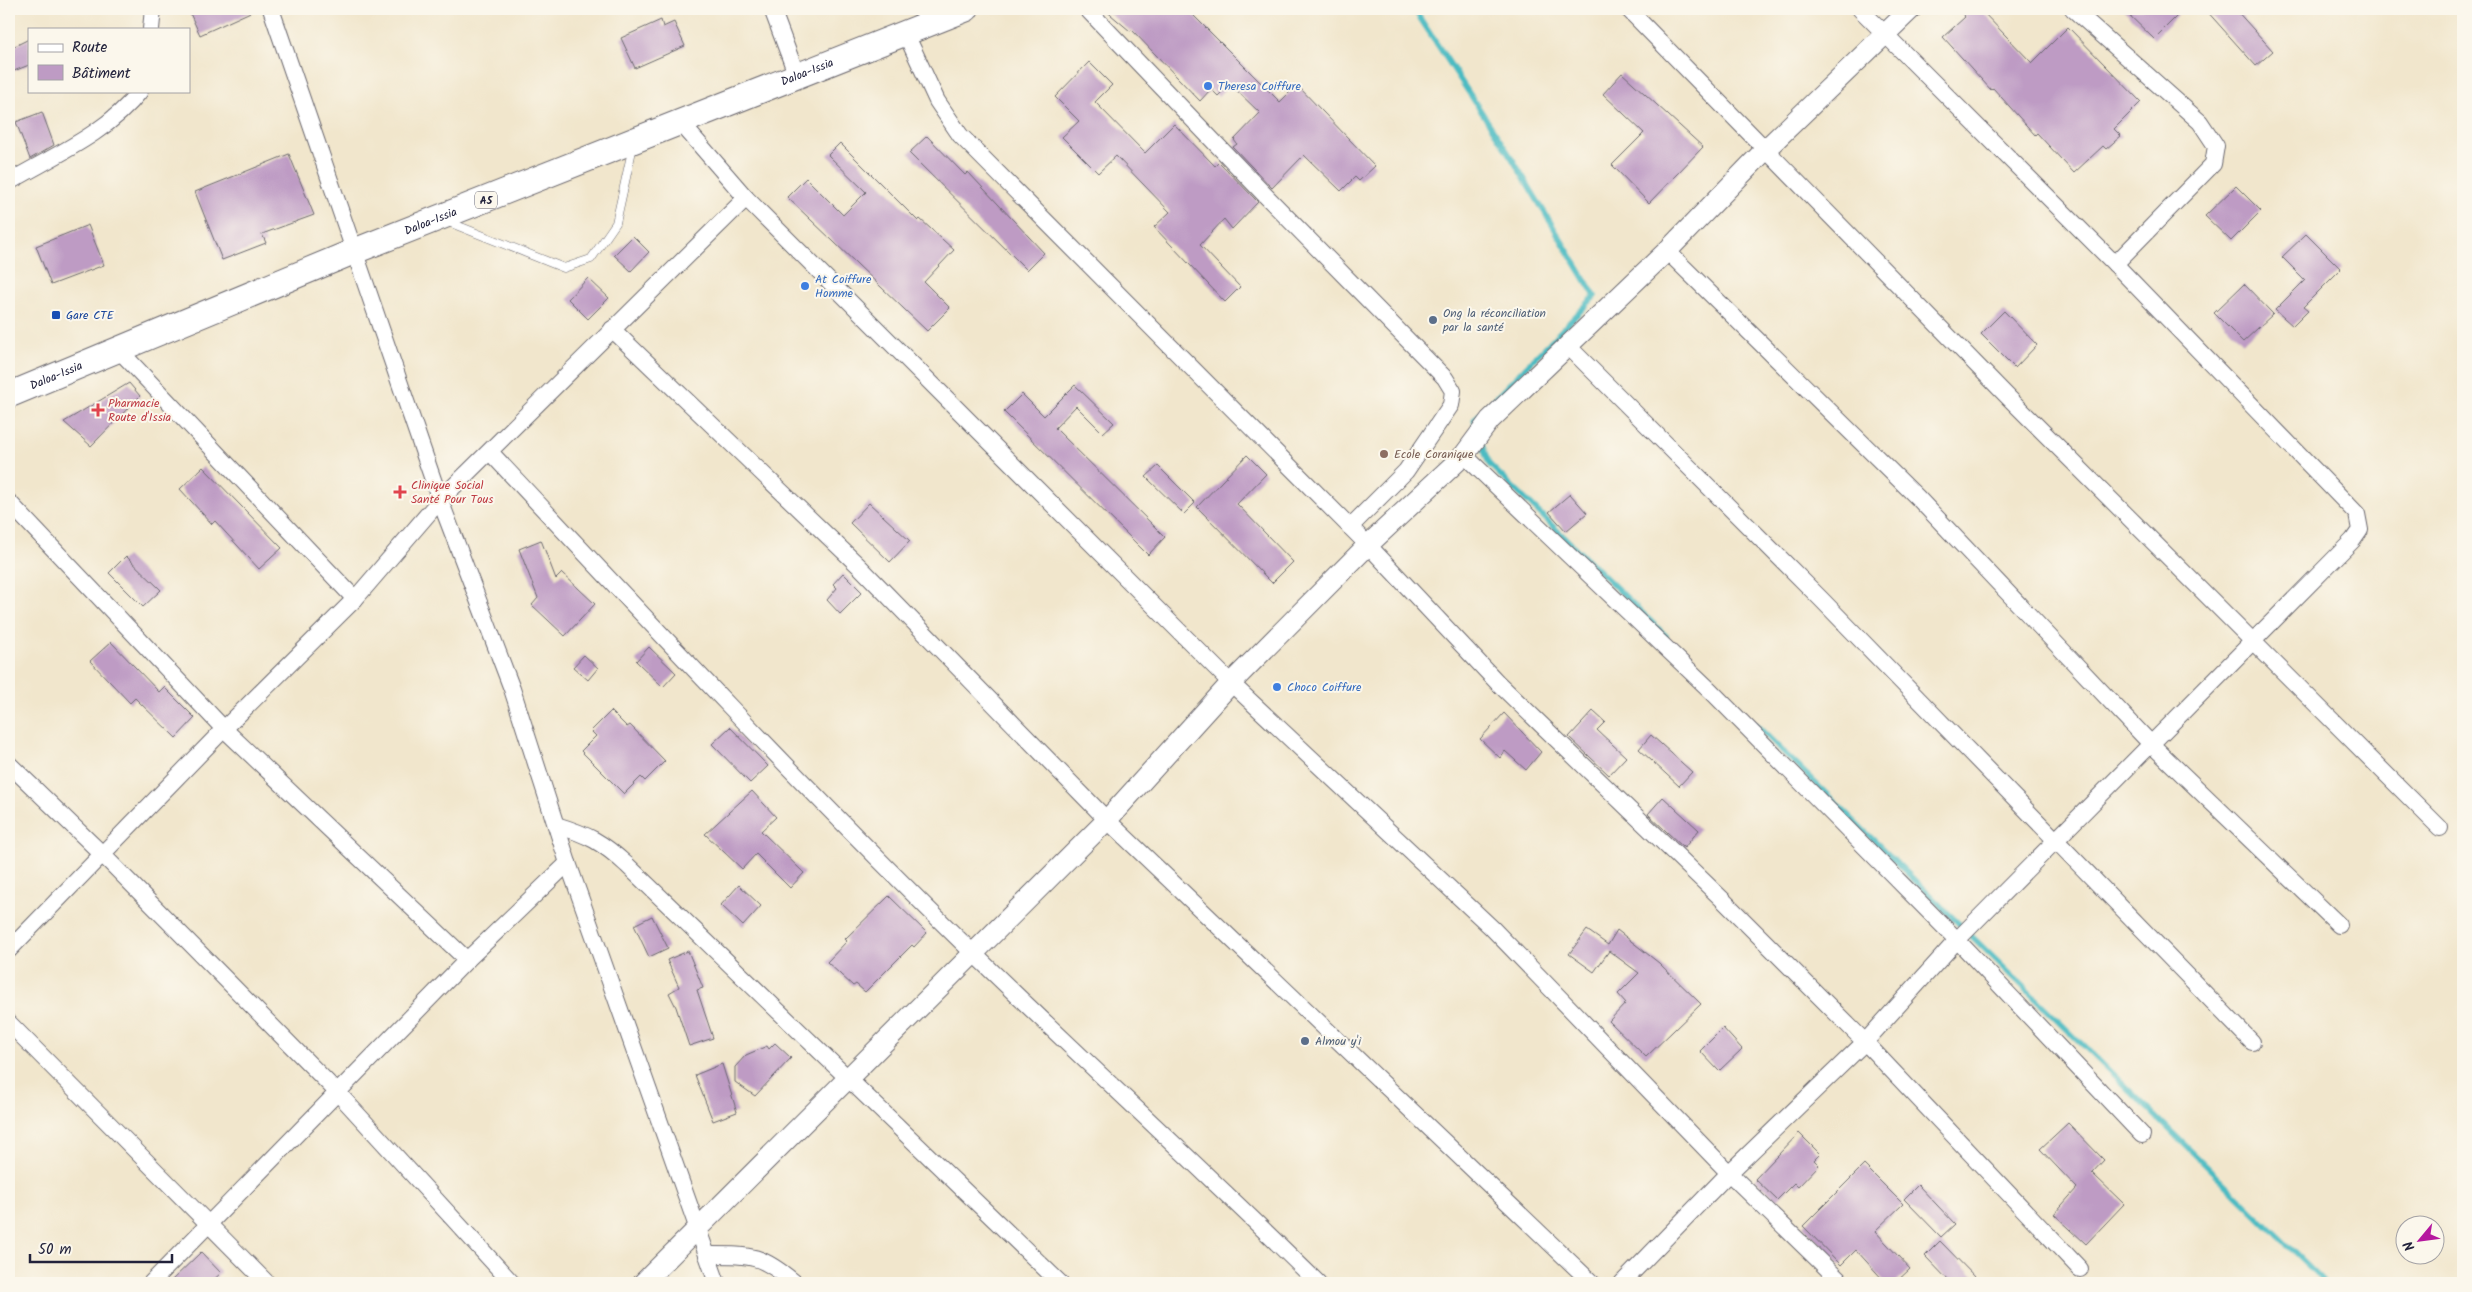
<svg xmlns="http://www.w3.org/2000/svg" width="2472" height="1292" font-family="Kalam,sans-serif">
  <rect width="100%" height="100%" fill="#fbf7ec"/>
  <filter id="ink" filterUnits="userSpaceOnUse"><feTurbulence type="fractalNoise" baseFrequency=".02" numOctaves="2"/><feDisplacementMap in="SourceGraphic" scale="10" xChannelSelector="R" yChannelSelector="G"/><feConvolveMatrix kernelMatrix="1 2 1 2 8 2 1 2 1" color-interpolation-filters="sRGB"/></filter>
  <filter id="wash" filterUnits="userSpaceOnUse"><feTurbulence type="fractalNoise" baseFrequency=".0096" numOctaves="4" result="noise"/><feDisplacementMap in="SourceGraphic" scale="20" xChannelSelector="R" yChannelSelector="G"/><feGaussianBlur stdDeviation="1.12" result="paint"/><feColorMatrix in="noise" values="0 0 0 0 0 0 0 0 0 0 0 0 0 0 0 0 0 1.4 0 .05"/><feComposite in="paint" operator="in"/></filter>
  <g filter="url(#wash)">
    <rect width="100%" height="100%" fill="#f1e6cc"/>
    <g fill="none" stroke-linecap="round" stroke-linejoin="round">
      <g stroke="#4cbbc2" stroke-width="5.5">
        <polyline points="1414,9 1513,160 1595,296 1474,420 1477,430"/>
        <polyline points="1480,439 1489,464 1666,636"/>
        <polyline points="1754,723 2326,1283"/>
      </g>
    </g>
    <g id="blocks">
      <g fill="#be9bc4">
        <polygon points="188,9 257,9 200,35"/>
        <polygon points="1104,9 1187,9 1280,102 1297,85 1375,166 1359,181 1355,177 1341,191 1304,155 1272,188 1233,147 1237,144 1234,140 1260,113 1230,84 1218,96 1211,89 1200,101 1132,30 1130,31"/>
        <polygon points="1958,9 1980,9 2032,63 2068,27 2141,102 2114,129 2121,136 2106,149 2103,146 2074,173 2037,133 2035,135 1993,88 1991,90 1943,37 1965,17"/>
        <polygon points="2123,9 2184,9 2154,39"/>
        <polygon points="2205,9 2235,9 2273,51 2256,66"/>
        <polygon points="661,20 663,27 674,22 685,46 635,68 621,38"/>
        <polygon points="29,39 29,65 9,73 9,49"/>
        <polygon points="1089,62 1112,85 1095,102 1145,153 1174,124 1215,166 1219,162 1258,202 1232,229 1224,219 1200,245 1240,287 1225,302 1154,227 1170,212 1116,156 1098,173 1062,137 1079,121 1055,97"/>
        <polygon points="1622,73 1703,147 1649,203 1612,165 1644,133 1603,94"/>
        <polygon points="42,112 54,145 30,159 16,122"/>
        <polygon points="927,136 965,175 968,172 1044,253 1027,270 909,153"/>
        <polygon points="840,143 918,221 920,219 954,250 924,282 950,308 927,331 787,197 806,178 843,215 866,192 828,155"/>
        <polygon points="289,154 314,215 262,234 266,243 222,260 195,192"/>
        <polygon points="2236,186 2261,211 2231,241 2205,216"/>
        <polygon points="88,225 104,265 51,285 36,246"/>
        <polygon points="2306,234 2341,269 2303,307 2308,311 2293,326 2275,310 2305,280 2282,257"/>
        <polygon points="633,236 649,252 631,271 614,255"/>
        <polygon points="588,278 609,298 588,319 568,299"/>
        <polygon points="2244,284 2273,314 2243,342 2214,313"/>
        <polygon points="2004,311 2037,345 2015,368 1981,334"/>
        <polygon points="129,383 140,396 91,446 64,422"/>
        <polygon points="1075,385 1114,423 1103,433 1076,406 1055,428 1165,537 1148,555 1004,412 1022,394 1044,416"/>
        <polygon points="1247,455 1266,474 1237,504 1293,562 1272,583 1197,507"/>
        <polygon points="1158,466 1195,503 1184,514 1146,477"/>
        <polygon points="203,467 282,548 259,569 215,521 212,524 180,489"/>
        <polygon points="1570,494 1587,513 1566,531 1549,512"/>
        <polygon points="869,503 910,541 890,562 850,523"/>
        <polygon points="541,540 556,579 562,573 595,604 565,636 532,605 538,598 519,549"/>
        <polygon points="126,556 161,590 143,607 109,573"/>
        <polygon points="843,573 862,592 840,614 827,600 837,588 833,584"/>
        <polygon points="111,642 159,692 164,687 195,718 176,738 135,698 130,703 90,661"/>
        <polygon points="649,647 676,673 663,687 636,661"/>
        <polygon points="584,655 598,668 588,680 573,667"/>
        <polygon points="611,711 627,727 630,725 665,761 645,781 641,777 624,794 581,751 596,736 591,731"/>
        <polygon points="1593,711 1605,722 1597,730 1626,757 1609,775 1569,737"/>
        <polygon points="1504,713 1541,752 1526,770 1505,751 1500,758 1480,739"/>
        <polygon points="730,727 768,766 750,783 712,744"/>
        <polygon points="1651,735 1692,772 1679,786 1639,749"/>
        <polygon points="752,791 776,817 761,831 804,873 790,888 756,854 742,869 705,834"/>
        <polygon points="1663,797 1699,830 1684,848 1648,814"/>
        <polygon points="739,885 761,906 743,926 721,905"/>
        <polygon points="889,896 927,933 914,947 912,945 865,992 856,984 853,986 827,962 847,941 845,939"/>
        <polygon points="652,916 668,948 649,957 634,925"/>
        <polygon points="1587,930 1608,945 1617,930 1659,963 1701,1004 1646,1057 1609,1021 1626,1003 1618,994 1639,973 1609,951 1594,972 1569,954"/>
        <polygon points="688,951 703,988 697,990 713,1038 689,1046 676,1007 669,993 679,987 667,960"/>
        <polygon points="1723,1028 1742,1049 1719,1071 1700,1051"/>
        <polygon points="775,1043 791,1058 755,1096 735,1082 735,1067 746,1055 767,1046 769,1049"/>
        <polygon points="722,1064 737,1112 713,1121 695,1075"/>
        <polygon points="2068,1123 2104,1160 2092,1173 2124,1204 2086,1244 2054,1214 2077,1188 2040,1149"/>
        <polygon points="1799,1133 1820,1154 1814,1160 1819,1165 1798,1187 1794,1183 1777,1200 1755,1179"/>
        <polygon points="1864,1165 1903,1204 1875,1231 1910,1269 1895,1283 1886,1283 1856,1250 1841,1265 1803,1226"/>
        <polygon points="1918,1185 1955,1224 1941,1237 1904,1199"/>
        <polygon points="1940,1241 1981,1283 1951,1283 1925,1256"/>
        <polygon points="201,1252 221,1273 210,1283 169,1283"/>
      </g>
    </g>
  </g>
  <g filter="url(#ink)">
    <use href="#blocks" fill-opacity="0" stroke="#6a676e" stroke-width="1"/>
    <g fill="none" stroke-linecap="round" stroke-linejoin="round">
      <defs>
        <g id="service">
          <polyline points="2463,191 2463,194"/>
          <polyline points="446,221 564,268 591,259 616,223 633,146"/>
        </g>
        <g id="minor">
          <polyline points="271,9 440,500 512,689 568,863 717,1283"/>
          <polyline points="772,9 797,76"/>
          <polyline points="1087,9 1264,194 1445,378 1453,391 1451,405 1406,471 1350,527"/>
          <polyline points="1628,9 2009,398 2440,828"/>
          <polyline points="2073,9 2200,122 2216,146 2213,164 2115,264"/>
          <polyline points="151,29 153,9"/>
          <polyline points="905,32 937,101 960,135 1368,545 1497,682 1723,900 1865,1042 2080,1269"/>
          <polyline points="681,123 746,198 1231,683 1492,928 1729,1173 1842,1283"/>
          <path d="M9,182c44,-26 99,-49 131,-91"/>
          <polyline points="1667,251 1918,498 2152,745 2339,925"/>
          <polyline points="612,329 860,567 1107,820 1592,1283"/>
          <polyline points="1568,346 1821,599 2252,1042"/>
          <polyline points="118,349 355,599"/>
          <path d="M490,452c158,169 317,339 483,501 114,111 232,218 345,330"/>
          <polyline points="1464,455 1711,691 1957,940 2142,1135"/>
          <polyline points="9,502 224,729 467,960"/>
          <polyline points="9,764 102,854 338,1093 512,1283"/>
          <path d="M556,825c33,10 46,17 71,40l433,418"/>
          <polyline points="9,950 224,729 355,599 440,500 746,198"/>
          <polyline points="9,1023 267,1283"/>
          <path d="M707,1255c45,0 53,-1 88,28"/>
          <polyline points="151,1283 467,960 568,863"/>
          <polyline points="1622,1283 1729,1173 1865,1042 1958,939 2353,540 2360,530 2357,514 2115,264 1860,9"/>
        </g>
        <polyline id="tertiary" points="643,1283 1107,820 1231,683 1368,545 1464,455 1490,420 1667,251 1766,149 1911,9"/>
        <g id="primary">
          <path id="s1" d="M9,395l346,-144 611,-242"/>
        </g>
      </defs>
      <use href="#service" stroke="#6a676e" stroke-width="9"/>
      <use href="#minor" stroke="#6a676e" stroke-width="18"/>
      <use href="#tertiary" stroke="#6a676e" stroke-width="22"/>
      <use href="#primary" stroke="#6a676e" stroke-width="27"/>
      <use href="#service" stroke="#fff" stroke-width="8"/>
      <use href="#minor" stroke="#fff" stroke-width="16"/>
      <use href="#tertiary" stroke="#fff" stroke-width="20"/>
      <use href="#primary" stroke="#fff" stroke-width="25"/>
    </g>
  </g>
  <g fill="#3f7fe0" stroke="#fbf7ec" stroke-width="2">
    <circle cx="1208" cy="86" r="5"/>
    <circle cx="805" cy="286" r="5"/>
    <circle cx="1277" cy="687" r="5"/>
  </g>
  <rect fill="#1a4fb4" stroke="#fbf7ec" stroke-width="2" x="51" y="310" width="10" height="10" rx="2.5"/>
  <g fill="#5c6f8a" stroke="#fbf7ec" stroke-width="2">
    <circle cx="1433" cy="320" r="5"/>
    <circle cx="1305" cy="1041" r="5"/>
  </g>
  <g fill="#e0444e" stroke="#fbf7ec" stroke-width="2">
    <path d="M95.5 402.5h5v5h5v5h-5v5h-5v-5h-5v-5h5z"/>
    <path d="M397.5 484.5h5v5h5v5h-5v5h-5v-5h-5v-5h5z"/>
  </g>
  <circle fill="#8d6e63" stroke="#fbf7ec" stroke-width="2" cx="1384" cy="454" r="5"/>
  <g text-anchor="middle" stroke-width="4" stroke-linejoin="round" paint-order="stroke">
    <rect fill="#fbf7ec" stroke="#636270" stroke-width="1" x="475" y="191.5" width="22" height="17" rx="4"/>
    <g font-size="11" font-weight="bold" fill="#22223b">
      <text x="486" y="204">A5</text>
    </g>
    <g font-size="12" fill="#22223b" stroke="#fbf7ec">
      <text dy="4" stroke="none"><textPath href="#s1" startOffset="861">Daloa-Issia</textPath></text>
      <text dy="4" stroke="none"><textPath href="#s1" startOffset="456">Daloa-Issia</textPath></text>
      <text dy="4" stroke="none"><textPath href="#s1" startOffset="51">Daloa-Issia</textPath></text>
    </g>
    <g font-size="12" fill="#366cbe" stroke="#fbf7ec" text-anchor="start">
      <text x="1218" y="90">Theresa Coiffure</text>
      <text x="815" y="283">At Coiffure<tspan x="815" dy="14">Homme</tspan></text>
      <text x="1287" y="691">Choco Coiffure</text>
    </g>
    <g font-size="12" fill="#4e5e75" stroke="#fbf7ec" text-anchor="start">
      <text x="1443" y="317">Ong la réconciliation<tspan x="1443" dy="14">par la santé</tspan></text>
      <text x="1315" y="1045">Almou y'i</text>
    </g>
    <g font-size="12" fill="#164399" stroke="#fbf7ec" text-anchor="start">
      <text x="66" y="319">Gare CTE</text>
    </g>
    <g font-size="12" fill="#be3a42" stroke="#fbf7ec" text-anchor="start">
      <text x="108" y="407">Pharmacie<tspan x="108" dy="14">Route d'Issia</tspan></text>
      <text x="411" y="489">Clinique Social<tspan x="411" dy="14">Santé Pour Tous</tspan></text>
    </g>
    <g font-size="12" fill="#785e54" stroke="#fbf7ec" text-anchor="start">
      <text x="1394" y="458">Ecole Coranique</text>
    </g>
  </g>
  <rect width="2472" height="1292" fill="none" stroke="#fbf7ec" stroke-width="30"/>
  <rect x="28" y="28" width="162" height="65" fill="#fbf7ec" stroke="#a4a2a5"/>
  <rect x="38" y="44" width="25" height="8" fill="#ffffff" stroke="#a4a2a5"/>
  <text x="72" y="52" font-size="15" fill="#22223b">Route</text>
  <rect x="38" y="65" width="25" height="15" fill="#be9bc4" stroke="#a4a2a5"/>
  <text x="72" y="78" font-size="15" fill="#22223b">Bâtiment</text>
  <g transform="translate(2420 1240) rotate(241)"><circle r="24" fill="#fbf7ec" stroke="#a4a2a5"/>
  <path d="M0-4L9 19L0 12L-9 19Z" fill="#b5179e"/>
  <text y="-8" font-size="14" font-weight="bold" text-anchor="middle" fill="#22223b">N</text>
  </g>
  <path d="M30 1254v8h142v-8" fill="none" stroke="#22223b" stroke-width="2.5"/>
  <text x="38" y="1254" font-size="15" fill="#22223b" stroke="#fbf7ec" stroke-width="4" paint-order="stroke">50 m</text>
</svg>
